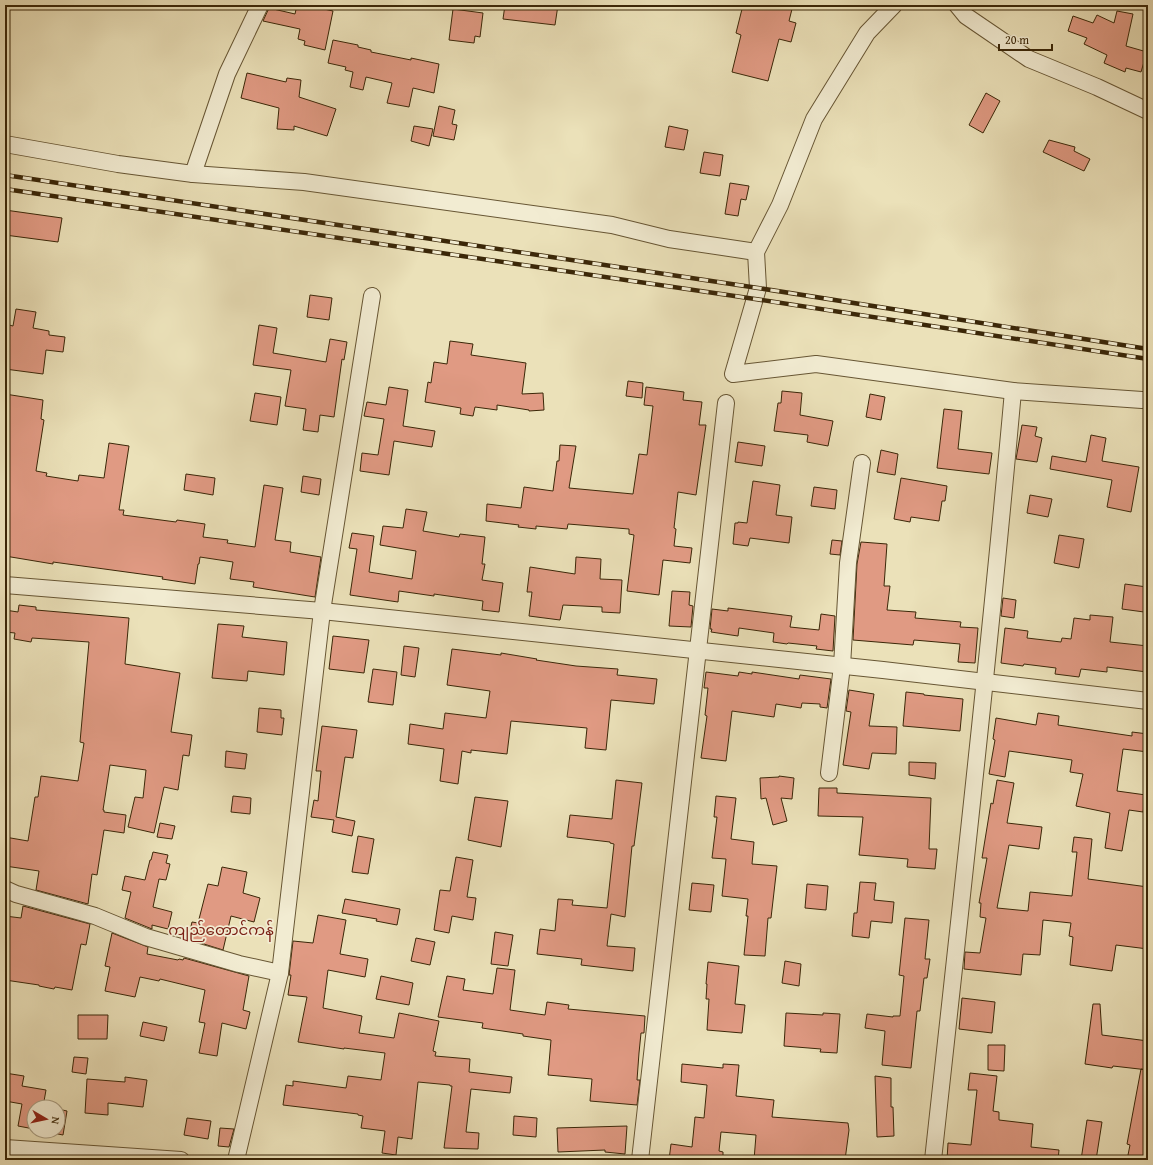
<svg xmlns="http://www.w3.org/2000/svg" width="1153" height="1165" font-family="'Gentium Book Plus','Noto Sans Myanmar',serif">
  <rect width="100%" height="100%" fill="#ebe1b9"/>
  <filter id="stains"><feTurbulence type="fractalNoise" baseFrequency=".005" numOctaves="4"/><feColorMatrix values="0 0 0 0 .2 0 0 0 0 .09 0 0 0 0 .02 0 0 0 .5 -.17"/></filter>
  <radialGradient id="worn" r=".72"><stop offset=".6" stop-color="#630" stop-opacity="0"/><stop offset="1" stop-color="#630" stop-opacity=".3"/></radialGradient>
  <g fill="#e09a83" stroke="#3b2708">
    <polygon points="297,5 306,5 333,11 325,50 304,45 305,41 298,39 300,29 263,21 269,8 295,14"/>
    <polygon points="505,5 558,5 555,25 503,19"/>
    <polygon points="743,5 793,5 789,21 796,23 791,42 779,39 768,81 732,72 741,35 736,33"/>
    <polygon points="453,9 483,13 480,37 475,36 474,43 449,40"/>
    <polygon points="1117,11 1133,14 1126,46 1147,52 1141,72 1126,68 1125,72 1104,63 1107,55 1084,44 1087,38 1068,31 1073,16 1093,23 1097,15 1114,23"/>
    <polygon points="333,40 358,45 358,47 371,50 371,52 411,60 411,58 439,64 434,93 413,88 409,107 387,103 392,83 366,77 363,90 350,87 353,72 345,70 346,67 328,63"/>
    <polygon points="247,73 286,82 287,78 301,80 299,97 336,109 327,136 294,126 294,130 277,129 279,108 241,98"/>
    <polygon points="986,93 1000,101 983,133 969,125"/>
    <polygon points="439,106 455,110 452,124 457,125 454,140 433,136"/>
    <polygon points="414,126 433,129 429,146 411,141"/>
    <polygon points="669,126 688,130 684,150 665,147"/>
    <polygon points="1049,140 1075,147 1074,151 1090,159 1084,171 1043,152"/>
    <polygon points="704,152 723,155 720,176 700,173"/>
    <polygon points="730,183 749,186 746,200 741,199 738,216 725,214"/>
    <polygon points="5,210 62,218 58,242 5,235"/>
    <polygon points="310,295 332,298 329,320 307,317"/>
    <polygon points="16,309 36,312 33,328 49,331 49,335 65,337 63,352 46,350 43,374 5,369 5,324 13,326"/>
    <polygon points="259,325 277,328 273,353 326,362 330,339 347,342 344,360 342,359 334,417 320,415 318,432 303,430 306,409 285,406 291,370 253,365"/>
    <polygon points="450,341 473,344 471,355 526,363 522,394 543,393 544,410 529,411 529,410 497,405 497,410 475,407 473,416 460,414 461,408 425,402 428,382 431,383 434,362 447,364"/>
    <polygon points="628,381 643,383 642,398 626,396"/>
    <polygon points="389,387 408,390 403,426 435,431 432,447 394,441 389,475 360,471 362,453 378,455 384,419 364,416 367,402 386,405"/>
    <polygon points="646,387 684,392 683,400 702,402 699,425 706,425 696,495 678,492 674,528 676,529 674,546 692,548 690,563 663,560 659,595 627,591 634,535 629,534 629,529 568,524 567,529 536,526 536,529 518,527 519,525 486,521 487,504 521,508 524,487 553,491 557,461 559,461 560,445 576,446 569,488 633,494 639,454 647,455 653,406 644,405"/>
    <polygon points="782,391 802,393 800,415 833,421 828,446 807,442 808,435 774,431 778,403 781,403"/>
    <polygon points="255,393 281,397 277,425 250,421"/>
    <polygon points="5,394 43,400 41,419 44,420 36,471 47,473 46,476 78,481 79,475 104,478 109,443 129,446 119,510 124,510 123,515 176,522 177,520 205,524 203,537 228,540 227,543 255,547 264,485 283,488 275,540 291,542 290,552 321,557 315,597 253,587 254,582 230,579 233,562 200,557 199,564 198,564 195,584 162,579 163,577 53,562 53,564 5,556 5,532 9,503 5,502"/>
    <polygon points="870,394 885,397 881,420 866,417"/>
    <polygon points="944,409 962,411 958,449 992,453 989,474 937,468"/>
    <polygon points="1022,425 1037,427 1035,436 1042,438 1037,462 1016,459"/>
    <polygon points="1091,435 1106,438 1102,461 1139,467 1131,512 1107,507 1112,480 1050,469 1052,456 1086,462"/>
    <polygon points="738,442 765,446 762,466 735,462"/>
    <polygon points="881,450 898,454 895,475 877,472"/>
    <polygon points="186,474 215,478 213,495 184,490"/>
    <polygon points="303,476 321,479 319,495 301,492"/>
    <polygon points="901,478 947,486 945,501 942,501 939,521 911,517 910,522 894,519"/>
    <polygon points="753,481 780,485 776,515 792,517 789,543 750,538 748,546 733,544 735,523 738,523 738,522 747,523"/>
    <polygon points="814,487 837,490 835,509 811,506"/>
    <polygon points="1030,495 1052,499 1048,517 1027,513"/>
    <polygon points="406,509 427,512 423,531 459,537 460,534 485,537 482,564 485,564 482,580 503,583 499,612 482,610 483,601 434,594 434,596 399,591 398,602 350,595 357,549 349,548 352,533 374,536 369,572 412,579 416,551 380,545 383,526 403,528"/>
    <polygon points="1059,535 1084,539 1079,568 1054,563"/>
    <polygon points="832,540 842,541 840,555 830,554"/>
    <polygon points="861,542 887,544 884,586 890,586 887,610 916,612 915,618 961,622 960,627 978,628 975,663 958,662 960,644 914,640 913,645 853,640 857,564"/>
    <polygon points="576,557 601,559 600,579 622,580 620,613 602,612 602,607 563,605 560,620 529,616 532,592 527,592 530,567 575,574"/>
    <polygon points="1125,584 1147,587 1144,612 1122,609"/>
    <polygon points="672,591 690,592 689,605 693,606 691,627 669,626"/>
    <polygon points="1003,598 1016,600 1014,618 1001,616"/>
    <polygon points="19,605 36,607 36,610 129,618 125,664 180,673 171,732 192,735 189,756 183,755 178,790 164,787 154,833 128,827 135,797 143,798 146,770 110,765 103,810 104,810 104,812 126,815 124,833 104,830 97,875 92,874 88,904 36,890 39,871 5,866 5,837 28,841 35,797 38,797 41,776 78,781 84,743 80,742 89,642 32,638 31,642 14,639 15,633 5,632 5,610 18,612"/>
    <polygon points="728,608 792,616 790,627 819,630 821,614 835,616 833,651 816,649 817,646 788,643 787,644 773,642 774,633 739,628 738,636 711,632 712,629 710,629 712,609 728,611"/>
    <polygon points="1090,615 1113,617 1110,642 1148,646 1147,672 1107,667 1107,672 1081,669 1079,677 1055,674 1056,668 1024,664 1023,666 1001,663 1005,628 1028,631 1027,638 1061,642 1062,638 1071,639 1074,618 1090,620"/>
    <polygon points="218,624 244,626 242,637 287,642 284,675 248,671 247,681 212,678"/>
    <polygon points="333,636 369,640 364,673 329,669"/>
    <polygon points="404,646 419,648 415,677 401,675"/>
    <polygon points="452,649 501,655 501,653 537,659 536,660 576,666 618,669 617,675 657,679 654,704 611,700 606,750 585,748 587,728 511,721 507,754 471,750 471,753 462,751 458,784 440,781 444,749 408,744 410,724 443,729 445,713 486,718 490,691 447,685"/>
    <polygon points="373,669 397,672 393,705 368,702"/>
    <polygon points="706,672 738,676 739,672 752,674 752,672 799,679 800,675 831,679 827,708 820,707 820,704 802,703 801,708 776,704 774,717 732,711 726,761 701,758 707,716 705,715 708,688 704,688"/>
    <polygon points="849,690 874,694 869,726 897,727 896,754 872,753 869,769 843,765 851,712 846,711"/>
    <polygon points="906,692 924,694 924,695 963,699 960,731 903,726"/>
    <polygon points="259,708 281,710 281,718 284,718 282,735 257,732"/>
    <polygon points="1038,713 1059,716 1058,725 1132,736 1132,732 1148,734 1148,752 1123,749 1117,791 1146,795 1143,812 1129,810 1122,851 1105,848 1110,813 1076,806 1083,774 1070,772 1072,760 1009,751 1005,777 989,774 995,740 993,739 996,718 1036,725"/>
    <polygon points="322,726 357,730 353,758 345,757 336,817 355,821 352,836 332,832 334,820 311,817 314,800 318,801 321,771 316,771"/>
    <polygon points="226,751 247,754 245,769 225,767"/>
    <polygon points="909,762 936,763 935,779 909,775"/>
    <polygon points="779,776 794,778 792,799 781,798 787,821 773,825 766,798 761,799 760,778 779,777"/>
    <polygon points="616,780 642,783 634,846 632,846 625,917 611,914 607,946 635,948 633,971 581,965 582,959 537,954 540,929 555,931 558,899 573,900 572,905 607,908 614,844 610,843 610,842 567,837 570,815 612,819"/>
    <polygon points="997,780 1014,783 1007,823 1042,827 1039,849 1009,845 997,908 1028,911 1030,892 1072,896 1077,852 1072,852 1074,837 1092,839 1088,879 1148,887 1148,949 1116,945 1112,971 1070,965 1073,937 1069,936 1071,923 1043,920 1040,955 1023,954 1021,975 964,969 965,952 980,953 986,918 980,917 981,903 979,903 987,858 982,858 991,803 993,804"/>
    <polygon points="819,788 837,788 837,793 931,798 929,849 937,849 935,869 907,867 908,859 859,855 863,817 818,816"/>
    <polygon points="233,796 251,798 250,814 231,812"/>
    <polygon points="716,796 736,798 731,839 754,842 752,864 777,866 771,918 768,918 765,956 744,955 748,916 746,916 748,899 722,896 726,859 712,858 717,817 714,817"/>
    <polygon points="475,797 508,801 501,847 468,840"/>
    <polygon points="160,823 175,826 172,839 157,837"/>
    <polygon points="358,836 374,839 368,874 352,872"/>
    <polygon points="153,852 168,855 166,863 170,864 166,880 159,879 153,907 172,912 168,929 152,925 152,929 125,918 131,892 122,890 125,876 145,880 150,860 151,860"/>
    <polygon points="456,857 473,860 467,897 476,898 473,920 452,916 449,933 434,930 440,890 450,891"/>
    <polygon points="222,867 247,872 243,893 260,898 254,922 231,916 223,950 188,939 192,922 198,923 208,884 218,886"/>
    <polygon points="860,882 876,883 874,900 894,902 892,923 871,921 869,938 852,936 854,913 857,913"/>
    <polygon points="692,883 714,885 711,912 689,910"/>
    <polygon points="807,884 828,886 826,910 805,908"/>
    <polygon points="345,899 400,909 397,925 376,921 377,919 342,913"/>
    <polygon points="23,906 90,924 86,945 81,944 72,990 55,987 54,989 39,986 39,985 5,980 5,916 21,918"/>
    <polygon points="318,915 346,920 340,954 368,959 365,977 328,970 323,1008 362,1016 359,1033 394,1038 399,1013 439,1021 433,1051 436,1052 435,1056 470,1059 469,1072 512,1077 510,1093 471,1089 466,1132 479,1133 478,1149 444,1148 452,1086 450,1086 450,1085 418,1082 412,1139 398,1137 396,1155 382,1153 385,1131 361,1128 363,1116 358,1115 358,1114 283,1105 286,1085 293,1086 293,1081 346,1088 348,1076 381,1080 385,1053 344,1048 344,1049 298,1042 307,997 288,995 291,975 289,975 293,941 313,943"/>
    <polygon points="905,918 929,920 925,959 930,959 927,978 924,978 920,1011 917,1011 911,1068 882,1065 885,1031 865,1028 867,1014 893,1017 893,1016 900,1016 904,976 899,975"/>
    <polygon points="495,932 513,935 508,966 491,964"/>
    <polygon points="112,933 148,947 147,954 178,960 179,959 183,960 184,958 249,976 243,1010 250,1012 246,1029 222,1023 217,1056 199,1053 205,1023 199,1022 205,990 160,979 159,981 140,977 135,997 105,991 110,967 105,966"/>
    <polygon points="416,938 435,942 430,965 411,961"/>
    <polygon points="785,961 801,964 799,986 782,983"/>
    <polygon points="708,962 739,966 735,1004 745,1005 742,1033 707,1030 709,999 706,999 707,984 706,984"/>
    <polygon points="497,968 515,970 510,1010 545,1015 547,1002 569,1005 568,1009 645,1016 644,1033 641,1033 639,1053 637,1080 640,1080 637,1105 590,1101 592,1079 548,1075 551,1040 523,1036 523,1034 482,1028 483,1023 438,1017 447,976 465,979 463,990 493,994"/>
    <polygon points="381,976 413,983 409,1005 376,999"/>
    <polygon points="962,998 995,1002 992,1033 959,1029"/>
    <polygon points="1093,1004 1100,1004 1102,1035 1148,1041 1148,1160 1127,1160 1130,1145 1127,1144 1141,1069 1148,1070 1113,1066 1112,1068 1085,1064"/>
    <polygon points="786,1013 823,1015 823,1013 840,1014 837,1053 820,1052 821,1049 784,1046"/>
    <polygon points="78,1015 108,1015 107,1039 78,1039"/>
    <polygon points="143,1022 167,1027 164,1041 140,1036"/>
    <polygon points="988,1045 1005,1045 1004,1071 988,1070"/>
    <polygon points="74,1057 88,1058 86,1074 72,1072"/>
    <polygon points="682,1064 723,1068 723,1064 739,1065 736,1096 774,1100 772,1117 848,1123 849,1130 845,1160 754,1160 756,1135 721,1132 719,1151 723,1152 723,1160 669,1160 671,1144 692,1147 695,1117 704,1118 707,1085 681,1082"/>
    <polygon points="5,1073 24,1076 22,1086 46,1090 43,1107 45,1107 34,1107 34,1129 18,1126 22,1104 5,1101"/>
    <polygon points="970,1073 997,1076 993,1111 999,1112 999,1120 1033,1124 1031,1147 1059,1150 1058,1160 947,1160 948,1143 971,1145 977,1090 968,1090"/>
    <polygon points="875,1076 891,1078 891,1107 893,1107 894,1136 877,1137"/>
    <polygon points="125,1077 147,1080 143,1107 108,1103 108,1115 85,1113 87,1079 125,1082"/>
    <polygon points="58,1109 67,1111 63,1135 43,1131 58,1131"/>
    <polygon points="514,1116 537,1118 536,1137 513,1135"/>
    <polygon points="187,1118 211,1121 208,1139 184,1135"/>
    <polygon points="1087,1120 1102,1122 1096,1160 1081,1160"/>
    <polygon points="627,1126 625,1154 605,1152 605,1150 558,1152 557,1128"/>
    <polygon points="220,1128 234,1129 229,1147 218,1146"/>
  </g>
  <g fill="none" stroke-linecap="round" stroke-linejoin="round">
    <defs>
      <g id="street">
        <polyline points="894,5 867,33 814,119 780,205 756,252 758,288 733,374 816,364 1013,391 1142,400"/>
        <polyline points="957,5 966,16 1029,59 1097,87 1148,111"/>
        <polyline points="5,144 118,164 193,174 304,182 612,225 669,239 756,252"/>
        <polyline points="193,174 227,74 260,5"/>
        <polyline points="5,585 322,611 883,670 1148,701"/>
        <polyline points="829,773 842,666 848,563 862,463"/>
        <polyline points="5,889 16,894 95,916 146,937 239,964 280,973"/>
        <polyline points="5,1148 181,1160"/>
        <polyline points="236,1160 280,973 322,611 372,296"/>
        <polyline points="640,1160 726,403"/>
        <path d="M933,1160c28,-256 57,-513 80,-769"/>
      </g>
    </defs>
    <use href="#street" stroke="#675634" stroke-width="18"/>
    <use href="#street" stroke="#f2ecd2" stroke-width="16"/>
    <defs>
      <g id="rail">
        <polyline points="5,175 758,288 1148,349"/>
        <polyline points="5,189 755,299 1148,359"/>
      </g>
    </defs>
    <use href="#rail" stroke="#3b2708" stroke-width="4.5"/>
    <use href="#rail" stroke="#f2ecd2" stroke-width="3" stroke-dasharray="9" stroke-linecap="butt"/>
  </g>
  <g text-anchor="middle" stroke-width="3.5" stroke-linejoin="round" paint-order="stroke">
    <g font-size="15" fill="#7a1f14" stroke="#f2ecd2">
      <text x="221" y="935">ကျည်တောင်ကန်</text>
    </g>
  </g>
  <rect width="1153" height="1165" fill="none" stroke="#ebe1b9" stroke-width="20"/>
  <rect x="6" y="6" width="1141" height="1153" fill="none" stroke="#3b2708" stroke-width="2"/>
  <rect x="10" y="10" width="1133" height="1145" fill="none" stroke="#3b2708"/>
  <g transform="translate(46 1119) rotate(99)"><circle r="19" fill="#f2ecd2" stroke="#a99d81"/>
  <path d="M0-3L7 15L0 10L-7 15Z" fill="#8f2418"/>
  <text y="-6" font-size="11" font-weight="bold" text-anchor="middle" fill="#3b2708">N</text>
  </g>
  <path d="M999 44v6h53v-6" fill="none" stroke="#3b2708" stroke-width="2"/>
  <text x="1005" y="44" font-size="12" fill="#3b2708" stroke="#f2ecd2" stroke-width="3" paint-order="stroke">20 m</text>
  <rect width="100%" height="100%" filter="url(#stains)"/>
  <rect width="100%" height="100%" fill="url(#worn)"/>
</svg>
